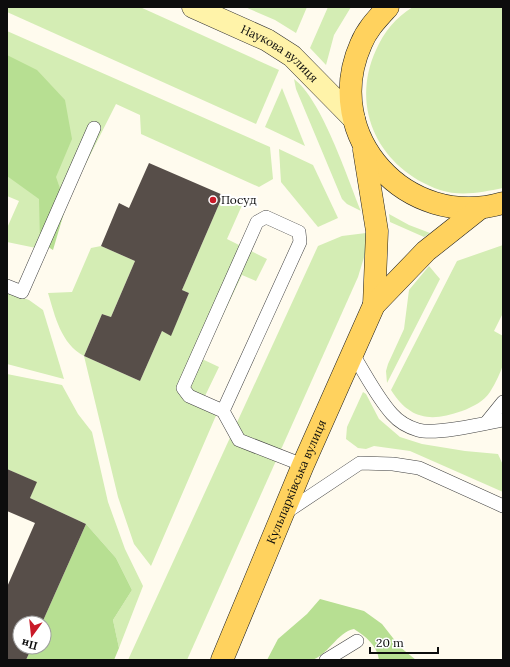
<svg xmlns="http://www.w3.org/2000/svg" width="510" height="667" font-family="Lora,serif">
  <rect width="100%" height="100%" fill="#fffbee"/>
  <g fill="#d4edb4">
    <polygon points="7,7 140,7 279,70 256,124 7,12"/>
    <polygon points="245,7 307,7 296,33 275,20"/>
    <polygon points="328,7 351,7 334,35 326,65 310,48"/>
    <path d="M413,7h90v181c-20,4 -42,9 -63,2 -60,-21 -91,-81 -64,-140 8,-18 20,-33 37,-43z"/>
    <polygon points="7,31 270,147 273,179 259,187 141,134 140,115 116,104 72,191 36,248 7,242 7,228 19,201 7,196"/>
    <path d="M294,79c28,21 53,98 67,132l-14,-7 -5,-5 -46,-110z"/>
    <polygon points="282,88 305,146 265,127"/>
    <polygon points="279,149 313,165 338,218 318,227 281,182"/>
    <path d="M223,195l20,8 -16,36 40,20 -11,22 -14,-6 -40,84 17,8 -14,29 16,8 -70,162 -17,-22 -16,-47 -34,-141c-23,-12 -29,-40 -36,-63l24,-1 19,-44 10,-2 34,15 -24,56 -9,-3 -18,42 56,25 22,-50 9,4 18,-42 -7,-3z"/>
    <polygon points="389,214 409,225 430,233 424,237 390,222"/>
    <polygon points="366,233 365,254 358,277 187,660 128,660 318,246 342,236"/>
    <path d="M503,245v68l-9,18 9,5c0,8 2,19 0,28 -2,8 -8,20 -13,28 -6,9 -17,15 -28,19 -31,11 -52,9 -71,-21l66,-129z"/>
    <polygon points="429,266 440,279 387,383 386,371 388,364 404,329 409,290"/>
    <polygon points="7,292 29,300 43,310 64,379 7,364"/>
    <polygon points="7,374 62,385 78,414 92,432 108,502 125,549 143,586 119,648 113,620 132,590 116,558 86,524 30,498 36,482 7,469"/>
    <polygon points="363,392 366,394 379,419 400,437 422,444 465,451 498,454 503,465 503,492 410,451 374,446 366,449 358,448 346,439 347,427"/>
  </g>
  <g fill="#b7df92">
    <polygon points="7,55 37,70 65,100 72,139 56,177 66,206 53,250 40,242 39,199 7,176"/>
    <polygon points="86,524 116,558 132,590 113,620 119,648 114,660 26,660 32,647 44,647 44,623 42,623"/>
    <path d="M320,599l44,12 18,13 18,23 16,13h-37c-2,-15 -13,-23 -25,-31 -17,3 -27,28 -43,31 -13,3 -30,0 -44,0l11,-21 29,-25z"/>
  </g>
  <g fill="#574e49">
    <polygon points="149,163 223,195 182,290 189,293 171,336 162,331 140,381 84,356 102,314 111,317 135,261 101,246 119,203 129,208"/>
    <polygon points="7,469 37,482 30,498 86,524 42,623 20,623 20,647 32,647 26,660 7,660 7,587 35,523 7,511"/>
  </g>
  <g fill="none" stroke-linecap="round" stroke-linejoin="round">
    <defs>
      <g id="lane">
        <polyline points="7,286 22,292 94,128"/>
        <path d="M352,353c13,20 24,43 40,61 7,8 16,13 26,16 18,5 65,-6 85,-10"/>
        <polyline points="223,411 300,242 299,232 266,217 257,222 183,388 189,396 223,411 239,440 303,465"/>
        <polyline points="486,423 503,402"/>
        <polyline points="285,513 360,463 393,464 419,468 503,506"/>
        <polyline points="326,660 357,641"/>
      </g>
      <g id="secondary">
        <path id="s1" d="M193,7l74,33 25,16 62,63"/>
      </g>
      <g id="primary">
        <path d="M388,7c-10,11 -21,22 -27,37 -41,92 46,187 142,159"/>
        <polyline points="364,150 377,231 374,305"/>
        <path id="s2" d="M222,660l81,-195 71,-160 52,-54 53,-42"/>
      </g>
    </defs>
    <use href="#lane" stroke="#404040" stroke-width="14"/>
    <use href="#secondary" stroke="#2f2f2f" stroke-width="23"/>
    <use href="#primary" stroke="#1e1e1e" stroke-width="23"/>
    <use href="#lane" stroke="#fff" stroke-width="13"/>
    <use href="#secondary" stroke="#fff3a9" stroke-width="22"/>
    <use href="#primary" stroke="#ffd25e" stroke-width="22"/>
  </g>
  <circle fill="#c91a28" stroke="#fff" stroke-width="1.5" cx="213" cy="200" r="4"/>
  <g text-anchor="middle" stroke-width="4" stroke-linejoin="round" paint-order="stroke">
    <g font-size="12" fill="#0d0d0d" stroke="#fff">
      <text dy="4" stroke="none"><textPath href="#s1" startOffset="99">Наукова вулиця</textPath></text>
      <text dy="4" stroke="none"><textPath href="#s2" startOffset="193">Кульпарківська вулиця</textPath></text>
    </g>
    <g font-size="12" fill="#0d0d0d" stroke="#fff" text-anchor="start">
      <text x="221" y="204">Посуд</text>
    </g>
  </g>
  <rect width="510" height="667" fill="none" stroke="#0d0d0d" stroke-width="16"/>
  <g transform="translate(32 635) rotate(195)"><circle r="19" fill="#ffffff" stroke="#9e9e9e"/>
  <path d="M0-3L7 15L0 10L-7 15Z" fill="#c91a28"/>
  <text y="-6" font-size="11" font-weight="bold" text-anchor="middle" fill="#0d0d0d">Пн</text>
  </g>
  <path d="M370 647v6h68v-6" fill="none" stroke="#0d0d0d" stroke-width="2"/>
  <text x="376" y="647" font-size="12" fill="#0d0d0d" stroke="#ffffff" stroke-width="3" paint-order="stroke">20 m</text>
</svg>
